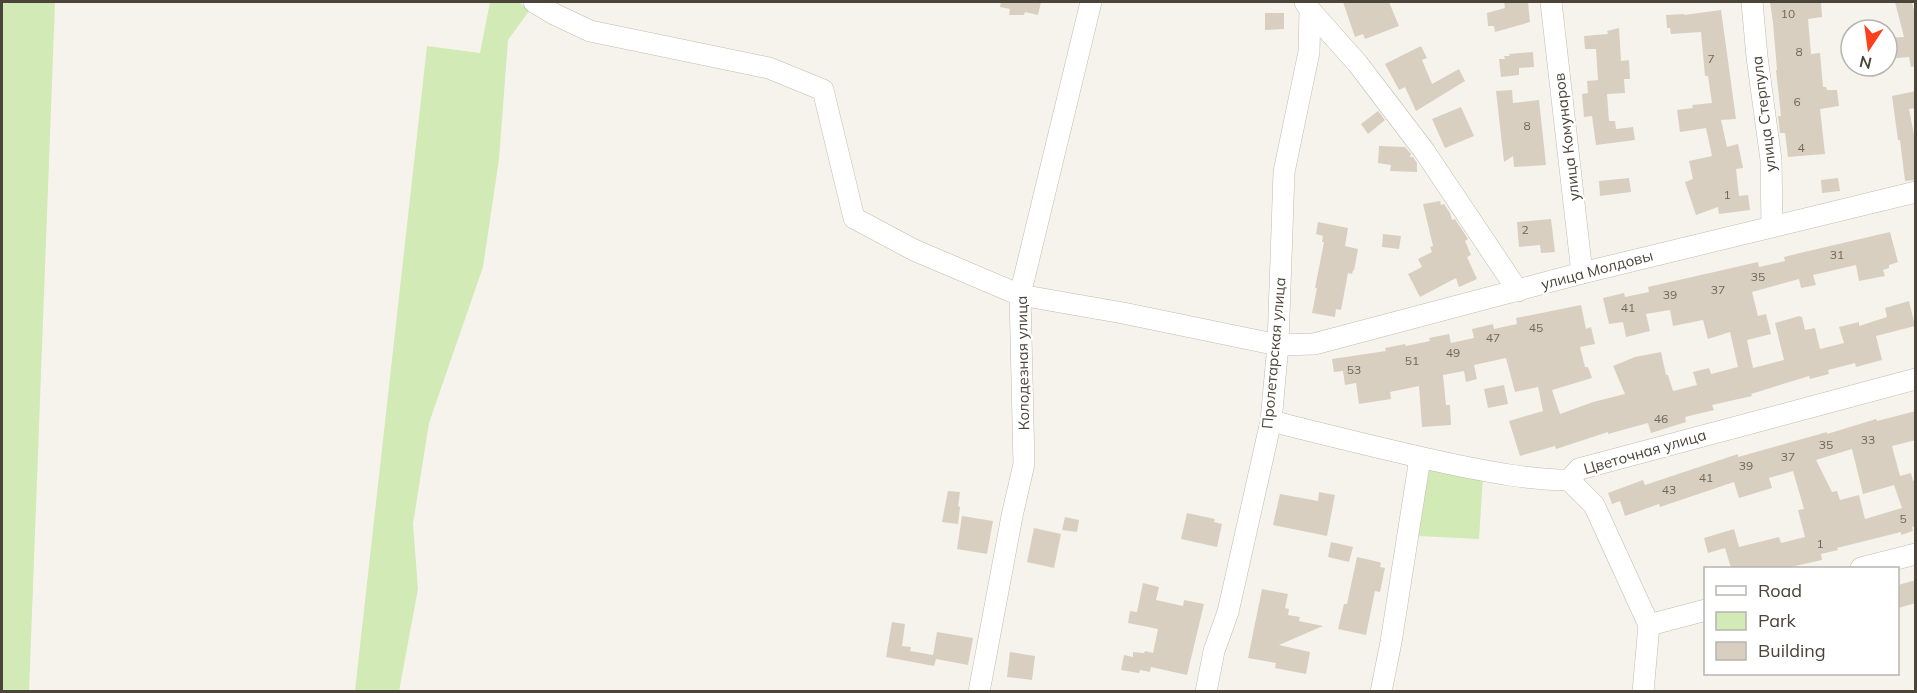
<svg xmlns="http://www.w3.org/2000/svg" width="1917" height="693" font-family="Mulish,sans-serif">
  <rect width="100%" height="100%" fill="#f6f3ec"/>
  <g fill="#d2eab5">
    <polygon points="2,2 55,2 29,692 2,691"/>
    <polygon points="490,2 519,2 529,11 508,40 499,159 483,267 429,423 413,524 418,589 399,691 355,691 427,46 480,53"/>
    <polygon points="1427,465 1483,477 1479,539 1418,536"/>
  </g>
  <g fill="#d8cfc1" fill-rule="evenodd">
    <polygon points="1001,2 1041,2 1038,15 1025,12 1024,15 1009,15 1010,9 1000,7"/>
    <polygon points="1343,2 1389,2 1399,26 1365,39 1363,34 1355,37"/>
    <polygon points="1504,2 1528,2 1530,22 1495,32 1494,26 1488,26 1487,13 1505,8"/>
    <polygon points="1770,2 1821,2 1822,17 1808,19 1811,54 1820,53 1823,87 1826,87 1827,90 1837,90 1839,106 1820,109 1825,154 1788,157 1785,133 1780,133 1778,116 1781,116 1776,70 1777,70 1773,23"/>
    <polygon points="1895,2 1912,2 1916,18 1916,66 1911,67 1909,57 1887,59 1887,38 1904,37"/>
    <polygon points="1721,10 1736,119 1721,120 1727,147 1738,144 1743,168 1736,169 1739,196 1748,195 1750,210 1719,214 1718,207 1696,215 1685,182 1693,179 1689,161 1712,156 1706,128 1680,132 1677,110 1693,108 1692,105 1712,103 1708,76 1705,76 1701,32 1671,34 1670,28 1667,28 1666,15 1684,14 1684,15"/>
    <polygon points="1265,13 1284,13 1284,29 1265,30"/>
    <polygon points="1619,28 1621,61 1629,60 1630,79 1624,79 1625,93 1607,94 1609,121 1615,121 1616,129 1633,127 1635,140 1596,145 1592,116 1584,117 1582,94 1588,93 1587,81 1598,80 1596,49 1585,49 1584,36 1608,34 1607,31"/>
    <polygon points="1421,46 1427,58 1422,60 1432,84 1459,69 1465,81 1416,111 1405,87 1399,90 1385,64"/>
    <polygon points="1533,52 1534,67 1519,68 1519,75 1501,77 1499,59 1505,59 1504,56 1510,56 1509,54"/>
    <polygon points="1512,90 1513,103 1539,100 1546,165 1514,167 1513,156 1504,162 1496,91"/>
    <polygon points="1916,91 1916,108 1909,109 1916,145 1916,180 1905,181 1900,140 1898,140 1892,96"/>
    <polygon points="1461,107 1474,136 1445,148 1432,119"/>
    <polygon points="1378,111 1385,120 1368,134 1361,124"/>
    <polygon points="1379,146 1405,147 1411,154 1410,157 1413,157 1417,163 1417,172 1390,171 1391,165 1378,163"/>
    <polygon points="1629,178 1631,192 1600,196 1599,181"/>
    <polygon points="1838,178 1840,191 1822,193 1821,180"/>
    <polygon points="1440,201 1441,205 1444,204 1450,213 1452,220 1455,219 1468,239 1465,241 1471,255 1467,257 1477,279 1459,287 1456,278 1420,297 1408,274 1422,267 1418,259 1432,252 1430,247 1433,246 1423,204"/>
    <polygon points="1551,219 1555,252 1541,253 1540,245 1519,247 1517,222"/>
    <polygon points="1318,222 1348,228 1345,246 1358,249 1354,271 1353,270 1352,274 1348,273 1341,310 1336,309 1335,317 1312,313 1317,288 1315,288 1324,242 1322,242 1323,236 1316,234"/>
    <polygon points="1890,232 1898,262 1889,265 1889,268 1883,270 1885,276 1859,281 1856,265 1813,275 1816,285 1801,288 1799,279 1752,292 1758,316 1766,314 1771,334 1747,340 1753,368 1784,360 1775,323 1799,316 1802,317 1805,330 1815,328 1820,349 1844,343 1839,327 1859,322 1859,326 1887,317 1885,308 1909,301 1915,326 1876,336 1882,360 1856,367 1855,363 1828,370 1829,374 1810,379 1809,376 1751,394 1752,396 1712,405 1714,410 1685,417 1686,422 1651,433 1648,423 1608,434 1608,432 1556,449 1555,446 1520,456 1509,421 1543,411 1538,387 1515,392 1506,358 1474,365 1477,379 1466,382 1464,371 1443,375 1446,405 1450,405 1451,425 1422,427 1419,386 1390,392 1391,399 1359,404 1356,383 1345,385 1343,371 1334,372 1332,359 1386,351 1385,348 1405,344 1406,346 1430,341 1429,338 1449,334 1451,343 1474,338 1472,329 1493,324 1494,329 1517,324 1516,318 1581,305 1586,329 1591,327 1595,344 1580,347 1585,367 1588,367 1592,378 1552,390 1560,414 1593,402 1625,394 1613,366 1635,357 1661,352 1666,375 1668,375 1673,391 1697,385 1693,372 1709,368 1711,374 1738,367 1730,332 1708,339 1703,320 1673,326 1670,310 1646,314 1650,331 1626,337 1623,322 1609,324 1603,298 1624,293 1625,297 1649,292 1648,287 1758,262 1759,267 1785,261 1784,257 1800,253"/>
    <polygon points="1383,234 1401,236 1399,249 1382,247"/>
    <polygon points="1504,385 1508,404 1488,408 1484,389"/>
    <path d="M1916,411v29l-24,6 8,30 11,-3 2,8 3,-1v46l-4,1 1,4 -12,4v-3l-64,16 1,2 -17,4 1,6 -36,8h-55l-6,-20 -17,5 -4,-15 30,-9 5,18 40,-10 2,6 24,-6 -7,-27 6,-1 -11,-38 -24,7 3,10 -33,10 -5,-16 -74,25 -1,-3 -34,12 -5,-15 -8,3 -4,-11 35,-13 2,5 93,-31v3l89,-25v2l49,-15 1,2zM1852,449l11,45 31,-9 8,23 -37,11 -6,-24 -19,5 -3,-9 -5,1 -16,-32z"/>
    <polygon points="948,491 960,492 958,506 960,507 958,524 942,522"/>
    <polygon points="1319,492 1335,495 1327,536 1273,525 1280,494 1318,501"/>
    <polygon points="1187,513 1215,519 1214,522 1222,524 1217,547 1181,539"/>
    <polygon points="962,516 993,521 987,554 957,549"/>
    <polygon points="1065,517 1079,520 1077,532 1062,530"/>
    <polygon points="1034,528 1061,534 1054,568 1027,562"/>
    <polygon points="1331,542 1353,547 1349,562 1328,557"/>
    <polygon points="1357,557 1379,562 1381,563 1380,567 1385,568 1380,592 1375,591 1366,635 1338,629 1344,604 1347,604"/>
    <polygon points="1916,580 1916,603 1898,608 1898,585"/>
    <polygon points="1143,583 1159,587 1156,600 1183,606 1184,600 1204,604 1187,675 1151,667 1150,672 1140,670 1139,673 1121,670 1124,655 1133,657 1133,652 1144,653 1145,651 1153,653 1158,629 1128,623 1130,611 1137,612"/>
    <polygon points="1262,589 1288,594 1285,608 1289,609 1288,615 1300,617 1299,621 1323,626 1279,645 1310,652 1306,674 1275,668 1276,663 1248,658"/>
    <polygon points="892,622 905,624 902,646 911,647 910,651 933,655 937,632 973,638 968,665 936,659 934,666 886,657"/>
    <polygon points="1010,652 1035,656 1032,680 1007,677"/>
  </g>
  <g fill="none" stroke-linecap="round" stroke-linejoin="round">
    <defs>
      <g id="minor">
        <polyline points="534,2 554,14 590,31 769,68 823,90 854,218 914,250 1020,295 1123,313 1278,345 1314,344 1582,273 1916,192"/>
        <polyline points="1551,2 1582,273"/>
        <polyline points="1752,2 1757,57 1771,160 1772,226"/>
        <polyline points="1310,10 1358,64 1425,152 1518,291"/>
        <path d="M1271,421c60,15 119,30 180,43 39,8 78,16 118,16l10,-11 337,-90"/>
        <polyline points="1569,480 1594,505 1649,625 1643,692"/>
        <polyline points="1861,568 1916,554"/>
        <polyline points="1649,625 1706,610"/>
        <polyline points="979,692 1012,516 1024,464 1020,295 1091,2"/>
        <polyline points="1206,692 1214,651 1228,612 1271,421 1278,345 1284,172 1309,52 1310,10 1305,2"/>
        <polyline points="1381,692 1391,642 1420,458"/>
      </g>
    </defs>
    <use href="#minor" stroke="#c2bbae" stroke-width="22"/>
    <use href="#minor" stroke="#fff" stroke-width="21"/>
  </g>
  <g text-anchor="middle" stroke-width="4.5" stroke-linejoin="round" paint-order="stroke">
    <g font-size="12" fill="#6e675b">
      <text x="1788" y="18">10</text>
      <text x="1799" y="56">8</text>
      <text x="1711" y="63">7</text>
      <text x="1797" y="106">6</text>
      <text x="1527" y="130">8</text>
      <text x="1801" y="152">4</text>
      <text x="1727" y="199">1</text>
      <text x="1525" y="234">2</text>
      <text x="1837" y="259">31</text>
      <text x="1758" y="281">35</text>
      <text x="1718" y="294">37</text>
      <text x="1670" y="299">39</text>
      <text x="1628" y="312">41</text>
      <text x="1536" y="332">45</text>
      <text x="1493" y="342">47</text>
      <text x="1453" y="357">49</text>
      <text x="1412" y="365">51</text>
      <text x="1354" y="374">53</text>
      <text x="1661" y="423">46</text>
      <text x="1868" y="444">33</text>
      <text x="1826" y="449">35</text>
      <text x="1788" y="461">37</text>
      <text x="1746" y="470">39</text>
      <text x="1706" y="482">41</text>
      <text x="1669" y="494">43</text>
      <text x="1903" y="523">5</text>
      <text x="1820" y="548">1</text>
    </g>
    <g font-size="15" fill="#4b4439" stroke="#fff">
      <text transform="translate(1764 114) rotate(-97)" y="5">улица Стерпула</text>
      <text transform="translate(1567 137) rotate(-97)" y="5">улица Комунаров</text>
      <text transform="translate(1597 270) rotate(-15)" y="5">улица Молдовы</text>
      <text transform="translate(1274 353) rotate(-85)" y="5">Пролетарская улица</text>
      <text transform="translate(1023 363) rotate(-91)" y="5">Колодезная улица</text>
      <text transform="translate(1645 452) rotate(-16)" y="5">Цветочная улица</text>
    </g>
  </g>
  <rect width="1917" height="693" fill="none" stroke="#4b4439" stroke-width="6"/>
  <rect x="1704" y="567" width="195" height="108" fill="#ffffff" stroke="#b7b4b0" stroke-width="1.5"/>
  <rect x="1716" y="586" width="30" height="9" fill="#ffffff" stroke="#b7b4b0" stroke-width="1.5"/>
  <text x="1758" y="597" font-size="18" fill="#4b4439">Road</text>
  <rect x="1716" y="612" width="30" height="18" fill="#d2eab5" stroke="#b7b4b0" stroke-width="1.5"/>
  <text x="1758" y="627" font-size="18" fill="#4b4439">Park</text>
  <rect x="1716" y="642" width="30" height="18" fill="#d8cfc1" stroke="#b7b4b0" stroke-width="1.5"/>
  <text x="1758" y="657" font-size="18" fill="#4b4439">Building</text>
  <g transform="translate(1869 48) rotate(193)"><circle r="28" fill="#ffffff" stroke="#b7b4b0" stroke-width="1.5"/>
  <path d="M0-4.5L10 22L0 15L-10 22Z" fill="#fc3f1d"/>
  <text y="-9" font-size="16" font-weight="bold" text-anchor="middle" fill="#4b4439">N</text>
  </g>
</svg>
